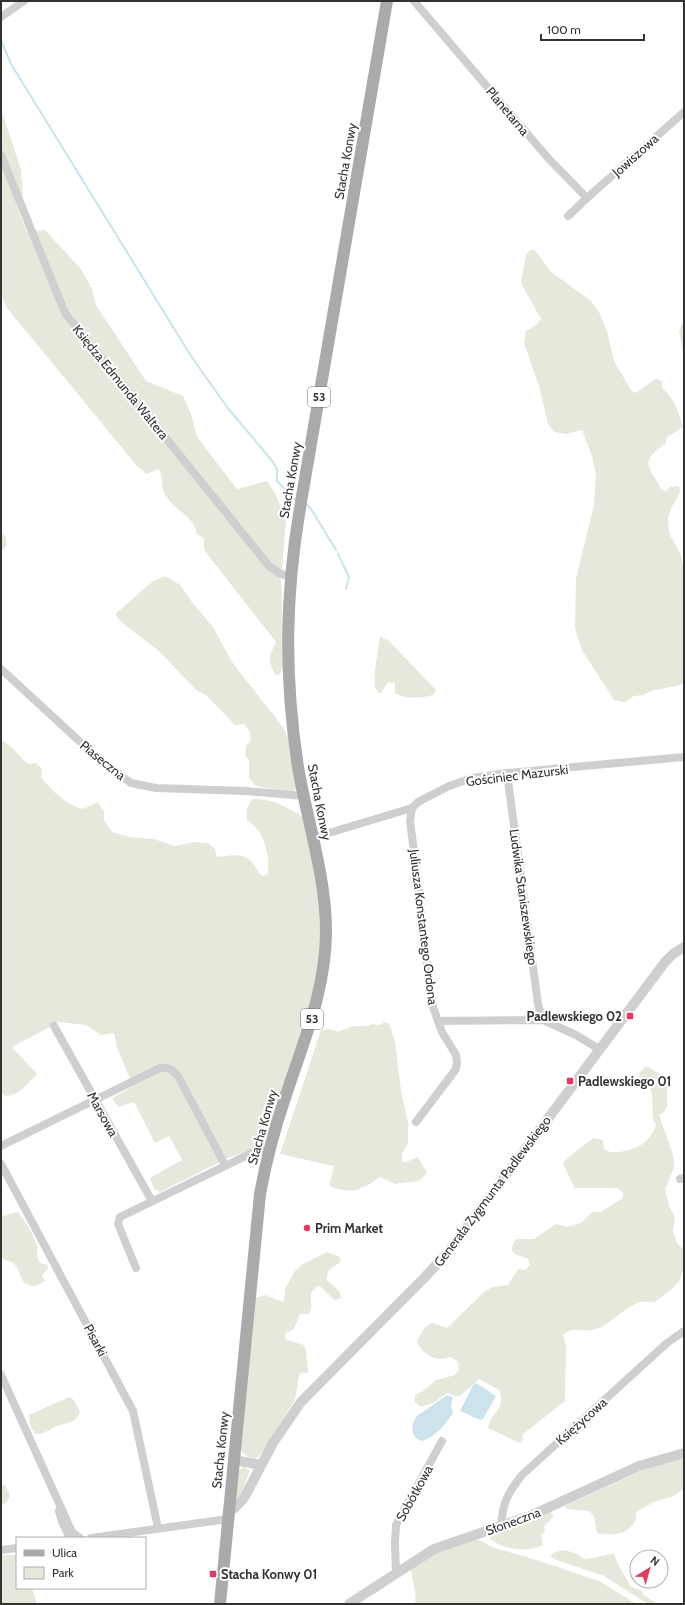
<svg xmlns="http://www.w3.org/2000/svg" width="685" height="1605" font-family="Cabin,sans-serif">
  <rect width="100%" height="100%" fill="#fff"/>
  <g fill="#e4e9dc">
    <path d="M1,109l20,61 2,24 -7,10 11,28 18,-2 36,39 11,20 4,16 50,76 37,15 8,18 6,23 40,52 30,-8 8,12 11,27 -5,61 3,81 -3,11 -5,3c-8,-15 -8,-18 0,-34l-72,-92v-12l-7,-4c-4,-19 -21,-22 -31,-38 -6,-9 -2,-18 -7,-27l-13,5 -9,-8 -130,-158 -6,-14z"/>
    <path d="M530,250h5l16,22 40,29 8,11 8,19 7,30 17,29 3,3c10,-3 14,-12 24,-14l4,3v6c12,8 17,26 21,39l-17,11v5c-28,20 -17,22 -5,46l5,2 4,-4 8,-1 3,4 -10,19 -3,10 1,14 12,22 3,15v114l-33,7 -7,4 -10,1 -10,6 -10,-2 -32,-50 -7,-22 1,-49 18,-74 2,-29 -4,-20 -10,-26 -16,4 -12,-2 -6,-8 -8,-35 -16,-46 2,-12 10,-6 5,-6 -20,-36 5,-28z"/>
    <polygon points="684,321 684,359 679,330"/>
    <polygon points="1,531 6,538 7,545 1,551"/>
    <polygon points="165,576 180,585 192,602 213,627 232,662 282,726 288,737 298,789 289,792 256,786 249,778 249,760 245,756 246,745 251,741 250,731 244,724 235,725 207,696 195,689 159,651 121,622 115,614 152,582"/>
    <path d="M380,637l8,3 47,49 1,2 -3,4c-12,3 -26,5 -38,-2v-10l-7,-1 -7,11h-3l-3,-7v-17z"/>
    <path d="M1,740c12,6 17,16 27,24l8,-1 6,6 -1,8c11,14 25,28 42,32l15,-7 6,9v9l8,12 18,5 24,2 21,7 19,-4 14,1 7,6 2,8c11,-1 25,-5 34,4 4,4 6,10 11,15l6,-2c2,-19 -4,-43 -21,-54v-11l5,-10c20,-1 35,8 51,18l19,89v40l-7,45 -51,154 -36,13 -68,34 -6,-3 -4,-11 32,-18 -13,-24 -14,7 -21,-41 -16,5 -6,-9 21,-12 -16,-39 -3,-14 -13,2 -15,-10 -27,-3 -47,25 25,27c-10,10 -18,22 -32,22l-4,-4z"/>
    <path d="M385,1022l4,2 6,17 6,50 7,32v20l-6,11v7l4,1 12,-5 9,16 -8,8 -24,3 -15,-7c-18,13 -29,18 -51,9l5,-20 -54,-12 41,-124 9,-1 8,3 15,-6h13l6,-2 8,1z"/>
    <path d="M646,1066l18,10 6,1 2,3 -2,7 -3,2c-1,11 4,20 -8,26l14,40 1,13 -9,21 4,17 6,11 -2,15 4,11 7,7c0,32 -4,33 -29,52 -5,1 -10,-1 -15,0 -18,6 -29,24 -48,28 -12,2 -18,-4 -29,5l3,11 -1,55 -43,34 1,5 -3,3 -32,-15c3,-17 19,-18 11,-38l-20,-11 -19,17h-5l-7,-3 -15,10 -12,4 -6,-5v-7l8,-4 13,-11 19,-5 4,-6 -1,-7 -7,-5c-3,0 -6,2 -9,2 -10,1 -23,-9 -25,-18l8,-14 7,-4 15,5 37,-36 8,-5 16,-2 10,-16 7,1 5,-5 -2,-6c-12,-5 -22,-4 -12,-20h18l22,-15 11,3 14,-4 11,-11h9l22,-14v-5l-5,-5h-43l-12,-24 3,-5 27,-21 7,1 3,2 1,8c9,8 34,0 42,-8 5,-5 8,-10 10,-16 -7,-12 0,-25 -7,-40l-11,-3 2,-10z"/>
    <path d="M18,1212c8,10 15,21 19,34 1,5 -1,11 2,15 2,3 5,3 9,4v3l-6,8 3,5 -9,5c-20,0 -12,-16 -24,-24 -3,-1 -7,-2 -9,-3l-2,-6v-36l11,-4z"/>
    <path d="M327,1252l13,5v6c-8,3 -14,8 -13,17l13,12 1,6 -7,2 -14,-14h-3c-13,12 0,17 -9,28h-8l-6,15 -8,4 -1,4 2,3 17,5 2,6 2,21 -1,1h-6l-2,2 -4,25 -34,54 -6,5c-8,-2 -12,-4 -15,-12l15,-149 10,-3 18,7 2,-6v-7l10,-18 8,-7z"/>
    <path d="M69,1397l5,3 6,12c-4,13 -17,10 -27,16 -6,3 -10,7 -18,6l-5,-9 -1,-10z"/>
    <path d="M684,1457v31l-10,8 -20,6 -18,10c0,2 0,7 -1,9 -6,14 -26,15 -38,12l-3,-17 -5,-5 -23,-2 -1,-3 78,-36z"/>
    <polygon points="244,1467 250,1471 240,1496 236,1498 237,1471"/>
    <polygon points="1,1484 6,1486 10,1496 7,1502 1,1505"/>
    <path d="M550,1512l3,2v3l-9,9 1,6 -4,3 2,10c-15,8 -40,5 -54,-7l6,-6z"/>
    <path d="M474,1540h5l13,7 48,14 61,21 35,22h-221c2,-13 -3,-23 -4,-36l23,-14z"/>
    <path d="M563,1550l13,3 8,6c11,0 20,-5 30,-5l5,12 12,21 11,4 2,4 13,9h-9l-44,-28 -47,-16 -7,-4 5,-4z"/>
    <polygon points="1,1555 17,1555 17,1588 32,1588 37,1604 1,1604"/>
  </g>
  <g fill="#cce3eb">
    <polygon points="476,1383 496,1396 483,1419 480,1420 460,1411 473,1385"/>
    <path d="M447,1395l6,2 -2,9 2,7c-8,11 -17,24 -31,28 -12,-4 -12,-16 -5,-25z"/>
  </g>
  <g fill="none" stroke-linecap="round" stroke-linejoin="round">
    <g stroke="#cce3eb" stroke-width="2">
      <polyline points="1,40 11,64 191,356 227,407 273,462 277,469 277,481 296,501"/>
      <polyline points="306,504 311,509 336,550"/>
      <polyline points="338,554 349,577 346,589"/>
    </g>
    <g stroke="#cfcfcf" stroke-width="8">
      <polyline points="414,1 548,158 587,198 568,216"/>
      <polyline points="1,17 24,1"/>
      <polyline points="1,155 65,313 269,566 279,573 290,577"/>
      <polyline points="587,198 684,112"/>
      <polyline points="1,669 102,762 131,783 156,788 245,791 304,796"/>
      <polyline points="507,773 538,1004 543,1020"/>
      <polyline points="412,808 410,821 419,890 425,951 433,1007 442,1032 456,1055 457,1062 456,1069 416,1122"/>
      <polyline points="312,838 412,808 418,802 449,786 472,778 507,773 684,757"/>
      <polyline points="438,1021 543,1020 576,1035 599,1049"/>
      <polyline points="54,1026 152,1201"/>
      <path d="M1,1146l159,-78c9,-1 12,2 18,8l47,89"/>
      <polyline points="1,1164 133,1411 158,1528"/>
      <polyline points="680,1179 684,1178"/>
      <polyline points="136,1268 118,1224 120,1217 258,1150 269,1151"/>
      <polyline points="1,1375 72,1532 80,1538"/>
      <polyline points="59,1511 62,1522 70,1538"/>
      <path d="M501,1526c2,-24 6,-32 21,-51l145,-132 17,-12"/>
      <polyline points="91,1538 228,1519"/>
      <polyline points="1,1550 17,1548"/>
      <polyline points="396,1572 395,1543 396,1525 442,1441"/>
    </g>
    <g stroke="#cfcfcf" stroke-width="10">
      <polyline points="234,1460 261,1465"/>
      <polyline points="229,1510 235,1508 244,1498 273,1443 301,1402 424,1278 449,1251 665,962 673,954 684,947"/>
      <polyline points="349,1604 434,1549 530,1516 639,1466 684,1453"/>
    </g>
    <path stroke="#aaa" stroke-width="12" d="M220,1604l40,-410c6,-33 14,-64 25,-96 18,-55 41,-108 41,-167 0,-54 -19,-111 -28,-164 -14,-93 -13,-173 3,-265l86,-501"/>
  </g>
  <g fill="#e13c5f" stroke="#fff" stroke-width="1.5">
    <rect x="626" y="1012" width="8" height="8" rx="2"/>
    <rect x="566" y="1077" width="8" height="8" rx="2"/>
    <circle cx="307" cy="1228" r="4"/>
    <rect x="209" y="1570" width="8" height="8" rx="2"/>
  </g>
  <g text-anchor="middle" stroke-width="4" stroke-linejoin="round" paint-order="stroke">
    <g fill="#fff" stroke="#707070" stroke-width="1">
      <rect x="308" y="387" width="22" height="20" rx="3"/>
      <rect x="301" y="1009" width="22" height="20" rx="3"/>
    </g>
    <g font-size="12" font-weight="bold" fill="#323232">
      <text x="319" y="401">53</text>
      <text x="312" y="1023">53</text>
    </g>
    <g font-size="13" fill="#323232" stroke="#fff">
      <text transform="translate(508 111) rotate(50)" y="5">Planetarna</text>
      <text transform="translate(635 155) rotate(-42)" y="5">Jowiszowa</text>
      <text transform="translate(345 161) rotate(-80)" y="5">Stacha Konwy</text>
      <text transform="translate(121 382) rotate(51)" y="5">Księdza Edmunda Waltera</text>
      <text transform="translate(290 480) rotate(-80)" y="5">Stacha Konwy</text>
      <text transform="translate(103 760) rotate(39)" y="5">Piaseczna</text>
      <text transform="translate(517 775) rotate(-7)" y="5">Gościniec Mazurski</text>
      <text transform="translate(320 802) rotate(79)" y="5">Stacha Konwy</text>
      <text transform="translate(524 897) rotate(82)" y="5">Ludwika Staniszewskiego</text>
      <text transform="translate(424 927) rotate(83)" y="5">Juliusza Konstantego Ordona</text>
      <text transform="translate(103 1114) rotate(61)" y="5">Marsowa</text>
      <text transform="translate(262 1127) rotate(-74)" y="5">Stacha Konwy</text>
      <text transform="translate(492 1191) rotate(-53)" y="5">Generała Zygmunta Padlewskiego</text>
      <text transform="translate(96 1340) rotate(62)" y="5">Pisarki</text>
      <text transform="translate(581 1421) rotate(-42)" y="5">Księżycowa</text>
      <text transform="translate(220 1450) rotate(-84)" y="5">Stacha Konwy</text>
      <text transform="translate(414 1493) rotate(-61)" y="5">Sobótkowa</text>
      <text transform="translate(513 1521) rotate(-20)" y="5">Słoneczna</text>
    </g>
    <g font-size="13" font-weight="bold" fill="#323232" stroke="#fff" text-anchor="start">
      <text x="622" y="1021" text-anchor="end">Padlewskiego 02</text>
      <text x="578" y="1086">Padlewskiego 01</text>
      <text x="315" y="1233">Prim Market</text>
      <text x="221" y="1579">Stacha Konwy 01</text>
    </g>
  </g>
  <rect width="685" height="1605" fill="none" stroke="#323232" stroke-width="4"/>
  <rect x="16" y="1537" width="130" height="52" fill="#ffffff" stroke="#adadad"/>
  <rect x="24" y="1550" width="20" height="6" fill="#aaaaaa" stroke="#adadad"/>
  <text x="52" y="1557" font-size="12" fill="#323232">Ulica</text>
  <rect x="24" y="1567" width="20" height="12" fill="#e4e9dc" stroke="#adadad"/>
  <text x="52" y="1577" font-size="12" fill="#323232">Park</text>
  <g transform="translate(649 1569) rotate(37)"><circle r="19" fill="#ffffff" stroke="#adadad"/>
  <path d="M0-3L7 15L0 10L-7 15Z" fill="#e13c5f"/>
  <text y="-6" font-size="11" font-weight="bold" text-anchor="middle" fill="#323232">N</text>
  </g>
  <path d="M541 34v6h103v-6" fill="none" stroke="#323232" stroke-width="2"/>
  <text x="547" y="34" font-size="12" fill="#323232" stroke="#ffffff" stroke-width="3" paint-order="stroke">100 m</text>
</svg>
